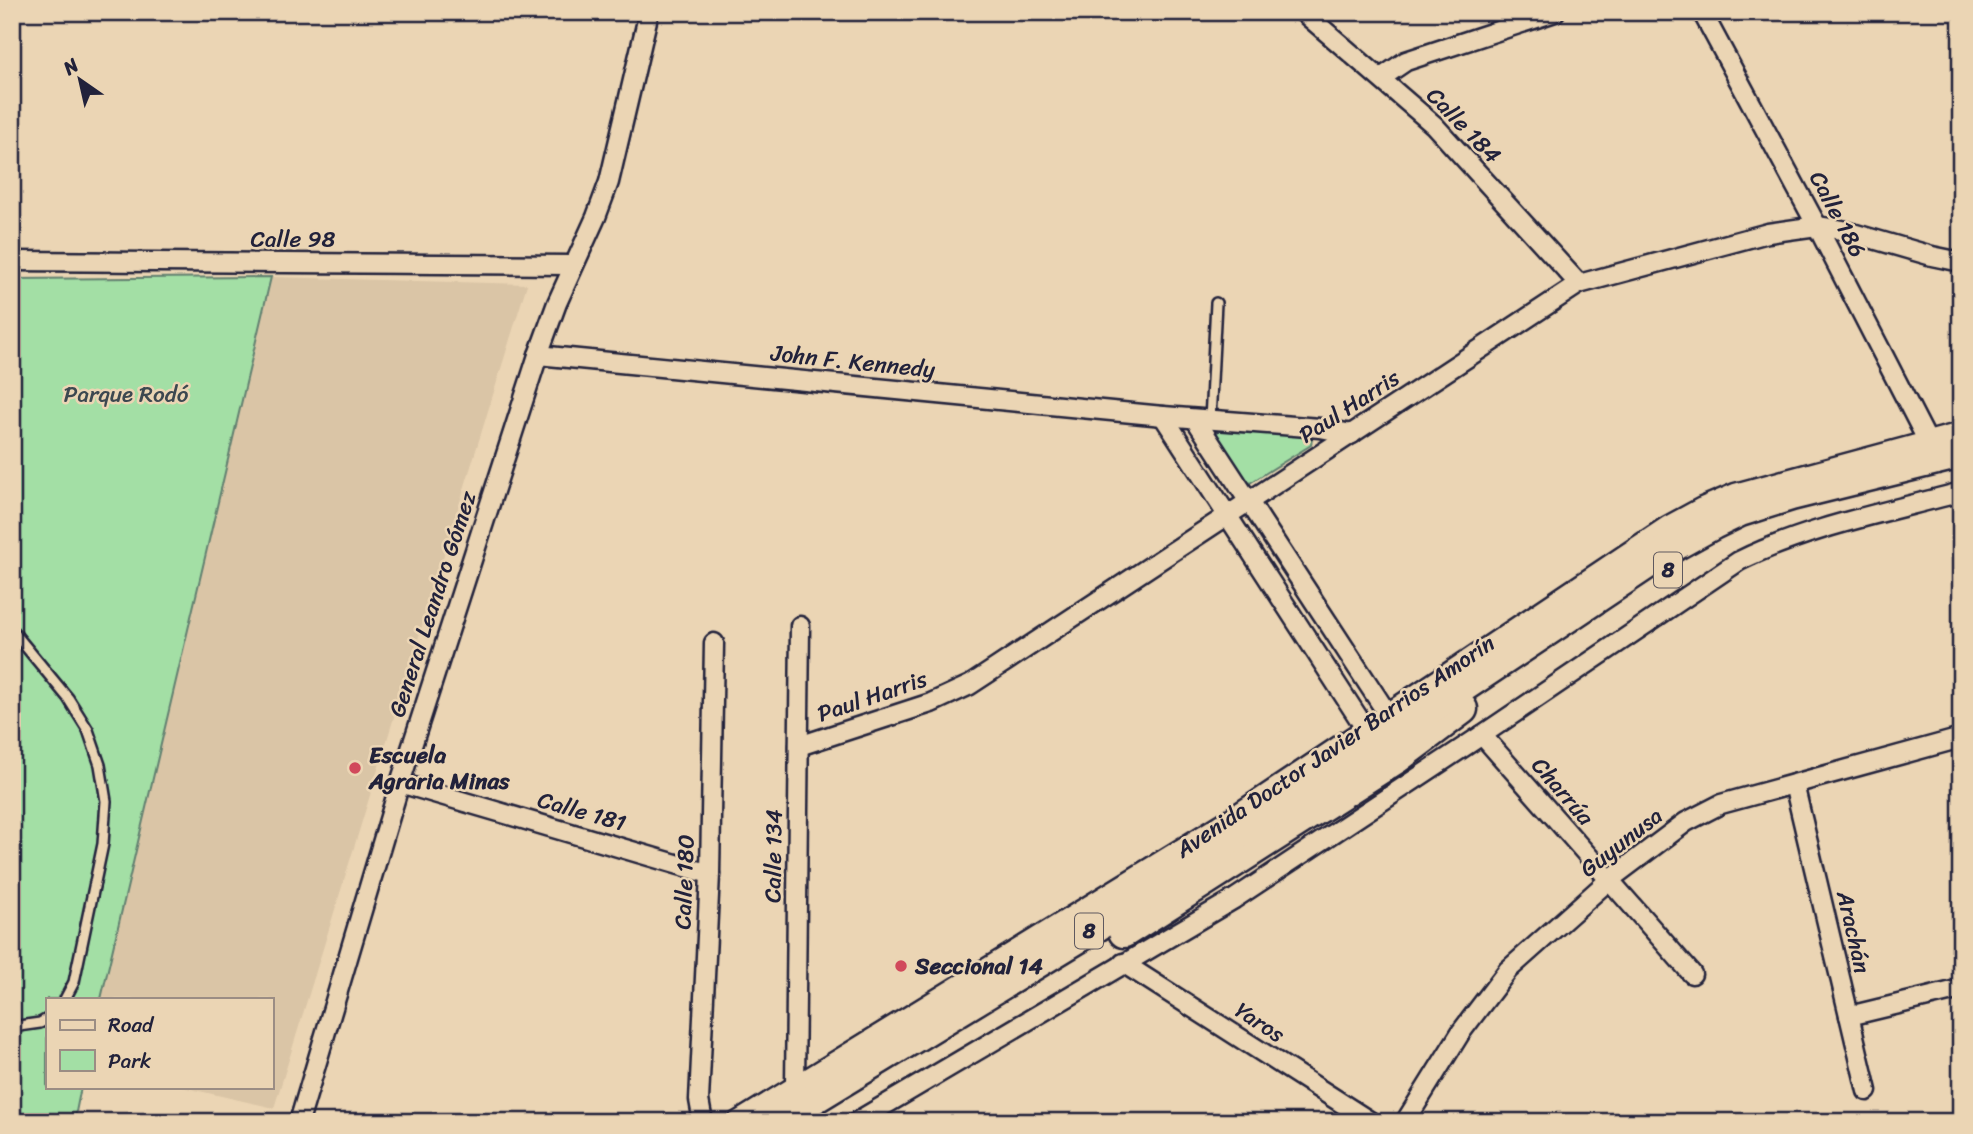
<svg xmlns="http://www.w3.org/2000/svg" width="1973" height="1134" font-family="Sriracha,sans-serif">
  <rect width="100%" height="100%" fill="#ebd5b4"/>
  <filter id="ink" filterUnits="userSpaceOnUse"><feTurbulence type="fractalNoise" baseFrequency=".0143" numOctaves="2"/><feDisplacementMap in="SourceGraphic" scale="14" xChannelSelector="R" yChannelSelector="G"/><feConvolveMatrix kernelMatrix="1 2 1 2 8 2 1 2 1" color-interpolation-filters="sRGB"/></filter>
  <g filter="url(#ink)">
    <polygon fill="#dac5a6" points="271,277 527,284 274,1108 182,1087 271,1087 271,999 101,999"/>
    <g fill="#a3dfa5" stroke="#628070" stroke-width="2">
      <polygon points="271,277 101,999 47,999 47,1087 81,1087 74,1122 12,1122 12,279"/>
      <polygon points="1225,427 1307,433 1312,439 1311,445 1250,483 1243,481 1215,438 1218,431"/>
    </g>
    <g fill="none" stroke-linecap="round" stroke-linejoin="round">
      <defs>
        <g id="service">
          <polyline points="1210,420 1216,303"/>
          <polyline points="12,630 68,698 88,730 100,765 106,801 103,844 74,982 65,999"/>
          <polyline points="12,1027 40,1023 47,1019"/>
        </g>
        <g id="minor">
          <polyline points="1303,12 1434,125 1579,284"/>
          <polyline points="1702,12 1817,226 1927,440"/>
          <polyline points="1381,78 1406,61 1555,12"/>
          <polyline points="12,261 573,265"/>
          <polyline points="538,355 1163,416 1320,428 1352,434"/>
          <polyline points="1163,416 1365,728 1375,730"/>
          <polyline points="1195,419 1387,713 1383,724"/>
          <polyline points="1482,735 1692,974"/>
          <polyline points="799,746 931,703 970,685 1579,284 1768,233 1817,226 1842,230 1932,256 1961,262"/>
          <polyline points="400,783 710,874"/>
          <polyline points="1794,784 1867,1091"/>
          <polyline points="1123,963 1371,1122"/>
          <polyline points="1849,1016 1961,989"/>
          <polyline points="795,1086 800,626"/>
          <polyline points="299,1122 400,783 538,355 557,303 596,217 609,182 649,12"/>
          <polyline points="703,1122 699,1100 710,874 714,643"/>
          <polyline points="736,1122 1232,817 1667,526 1702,507 1735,493 1961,432"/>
          <path d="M856,1122l378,-223 248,-164 257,-174c69,-34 148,-49 222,-69"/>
          <polyline points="1405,1122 1461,1032 1508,970 1609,880 1686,822 1721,804 1961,738"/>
        </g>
        <g id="trunk">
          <polyline points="1124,932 1398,757 1462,709"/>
          <polyline points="775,1122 1089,931 1386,738 1675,545 1713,524 1740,511 1791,495 1961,453"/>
        </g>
      </defs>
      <use href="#service" stroke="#22223b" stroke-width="14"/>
      <use href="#minor" stroke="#22223b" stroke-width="23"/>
      <use href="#trunk" stroke="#22223b" stroke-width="35"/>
      <use href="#service" stroke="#ebd5b4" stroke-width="9"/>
      <use href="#minor" stroke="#ebd5b4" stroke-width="18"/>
      <use href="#trunk" stroke="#ebd5b4" stroke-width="30"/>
    </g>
  </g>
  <g fill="#d1495b" stroke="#ebd5b4" stroke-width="2.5">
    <circle cx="355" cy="768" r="7"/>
    <circle cx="901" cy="966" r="7"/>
  </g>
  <g text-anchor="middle" stroke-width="5" stroke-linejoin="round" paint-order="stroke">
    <g fill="#ebd5b4" stroke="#5e585f" stroke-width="2">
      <rect x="1654" y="552.5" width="28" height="35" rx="5"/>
      <rect x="1075" y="913.5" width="28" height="35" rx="5"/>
    </g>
    <g font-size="21" font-weight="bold" fill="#22223b">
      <text x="1668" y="577">8</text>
      <text x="1089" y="938">8</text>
    </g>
    <g font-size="23" fill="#22223b" stroke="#ebd5b4">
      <text transform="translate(1464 125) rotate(46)" y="8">Calle 184</text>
      <text transform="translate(1838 214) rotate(62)" y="8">Calle 186</text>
      <text x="293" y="247">Calle 98</text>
      <text transform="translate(853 361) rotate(6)" y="8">John F. Kennedy</text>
      <text transform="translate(1349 406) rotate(-33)" y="8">Paul Harris</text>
      <text transform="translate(432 604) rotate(-72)" y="8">General Leandro Gómez</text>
      <text transform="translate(872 696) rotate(-19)" y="8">Paul Harris</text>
      <text transform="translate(1335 746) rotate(-34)" y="8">Avenida Doctor Javier Barrios Amorín</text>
      <text transform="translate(1563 791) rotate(49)" y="8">Charrúa</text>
      <text transform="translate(582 811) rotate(16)" y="8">Calle 181</text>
      <text transform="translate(1621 842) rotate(-38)" y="8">Guyunusa</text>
      <text transform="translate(773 856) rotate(-89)" y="8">Calle 134</text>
      <text transform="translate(684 882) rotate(-88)" y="8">Calle 180</text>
      <text transform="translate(1854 932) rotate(77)" y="8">Arachán</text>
      <text transform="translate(1260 1022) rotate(33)" y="8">Yaros</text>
    </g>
    <g font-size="23" fill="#3c4850" stroke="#ebd5b4">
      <text x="126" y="402">Parque Rodó</text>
    </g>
    <g font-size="23" font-weight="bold" fill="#22223b" stroke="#ebd5b4" text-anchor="start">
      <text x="369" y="763">Escuela<tspan x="369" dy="26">Agraria Minas</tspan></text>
      <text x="915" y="974">Seccional 14</text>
    </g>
  </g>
  <rect width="1973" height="1134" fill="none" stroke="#ebd5b4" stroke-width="42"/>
  <rect x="21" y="21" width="1931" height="1092" fill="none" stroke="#22223b" stroke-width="2.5" filter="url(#ink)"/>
  <rect x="46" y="998" width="228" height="91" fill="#ebd5b4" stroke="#9b8d84" stroke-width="2"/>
  <rect x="60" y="1020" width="35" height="10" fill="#ebd5b4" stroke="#9b8d84" stroke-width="2"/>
  <text x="108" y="1032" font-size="21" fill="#22223b">Road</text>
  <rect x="60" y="1050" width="35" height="21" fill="#a3dfa5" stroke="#9b8d84" stroke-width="2"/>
  <text x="108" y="1068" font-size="21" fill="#22223b">Park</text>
  <g transform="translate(80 80) rotate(326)" stroke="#ebd5b4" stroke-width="5" paint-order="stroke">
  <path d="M0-5L12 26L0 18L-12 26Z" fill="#22223b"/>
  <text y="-10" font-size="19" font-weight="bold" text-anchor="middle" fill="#22223b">N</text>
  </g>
</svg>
